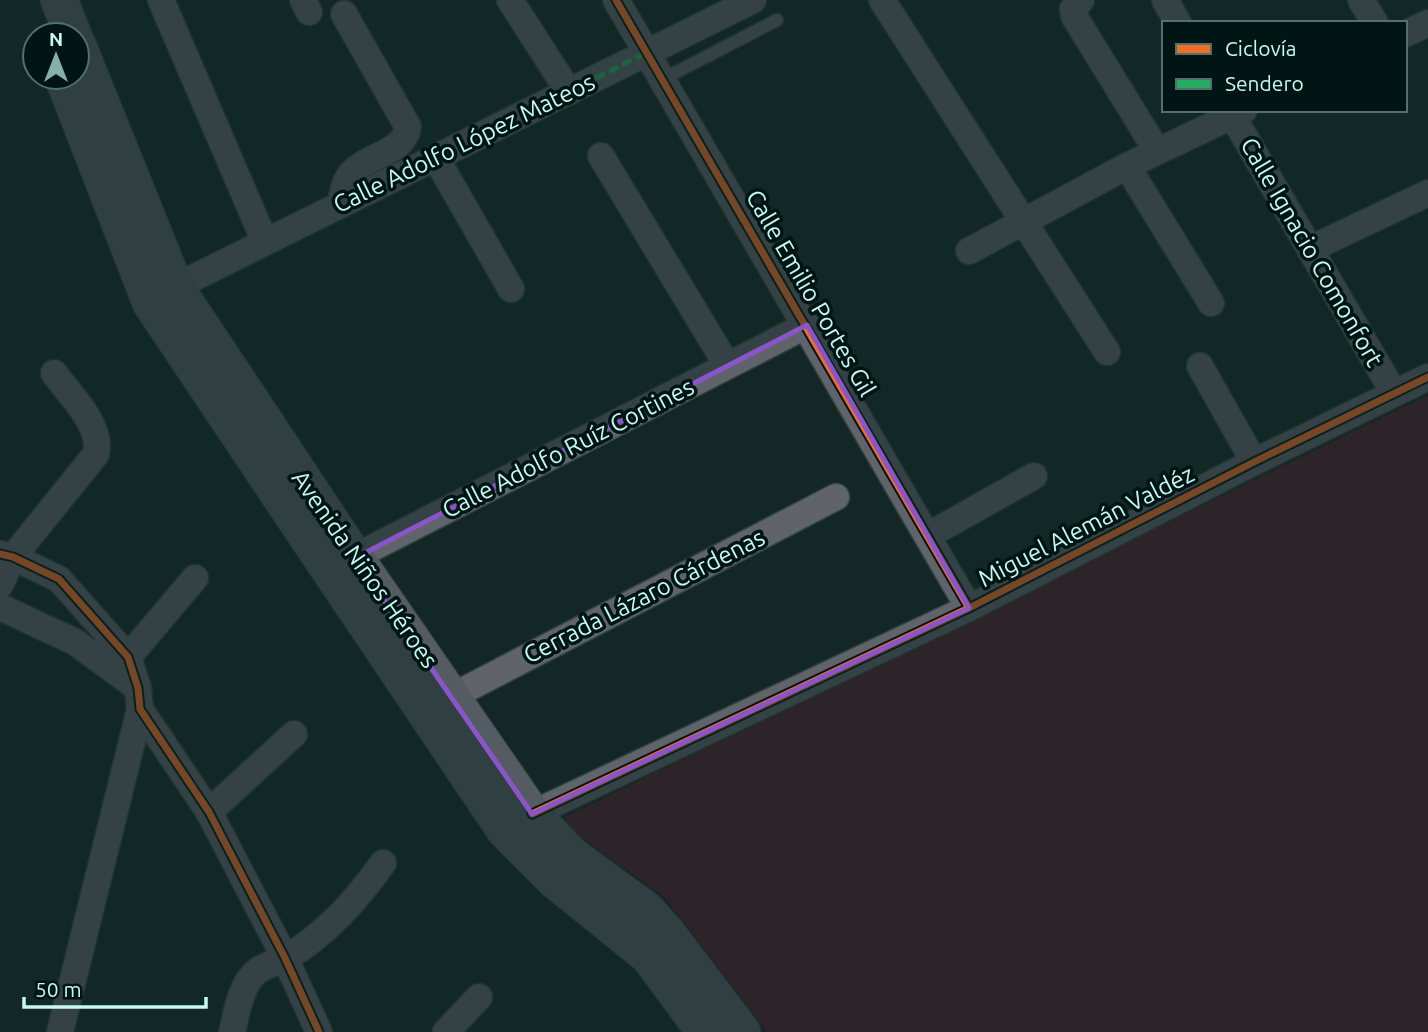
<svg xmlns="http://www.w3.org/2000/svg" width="1428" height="1032" viewBox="0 0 1428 1032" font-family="Ubuntu,sans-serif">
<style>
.green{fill:#4c202d}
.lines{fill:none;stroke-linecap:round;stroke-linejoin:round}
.lane-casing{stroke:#2e4441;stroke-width:15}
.street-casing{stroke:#2e4441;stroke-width:29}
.secondary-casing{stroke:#2e4441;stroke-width:39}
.lane{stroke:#60636a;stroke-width:12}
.street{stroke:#60636a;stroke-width:26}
.secondary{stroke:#545b62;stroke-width:37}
.quiet{stroke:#26ab63;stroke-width:5;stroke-dasharray:10 5;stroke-linecap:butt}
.cycleway-casing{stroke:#011614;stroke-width:11}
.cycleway{stroke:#ee6e29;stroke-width:7}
.marked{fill:none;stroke:#8a55c9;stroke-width:5;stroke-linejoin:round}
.labels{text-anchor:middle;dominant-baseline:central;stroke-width:7;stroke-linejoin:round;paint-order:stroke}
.street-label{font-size:24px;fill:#c7f9f2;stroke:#011614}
</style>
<rect width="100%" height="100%" fill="#132826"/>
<polygon class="green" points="1428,395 1428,1032 767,1032 665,898 567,827 565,817"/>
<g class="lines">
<g class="lane-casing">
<polyline id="lane" points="663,79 777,20"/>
</g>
<g class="street-casing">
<g id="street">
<polyline points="161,0 265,242"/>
<polyline points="303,0 309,12"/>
<polyline points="510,0 569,92"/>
<polyline points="616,0 969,608"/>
<polyline points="882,0 1107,352"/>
<polyline points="1081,0 1073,9 1074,16 1157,151"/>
<polyline points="1165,0 1178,23"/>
<polyline points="1361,0 1375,23"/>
<polyline points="1405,34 1428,23"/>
<polyline points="1229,110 1394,393"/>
<polyline points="601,156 727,365"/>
<polyline points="436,158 511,289"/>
<polyline points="1127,166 1211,303"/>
<path d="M342,204C341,149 402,164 408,127L344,14"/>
<polyline points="1310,249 1428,193"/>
<polyline points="969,251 1127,166 1244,110"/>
<polyline points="175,287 753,0"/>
<polyline points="1200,366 1254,462"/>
<polyline points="929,535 1034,476"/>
<polyline points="0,554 13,557 59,579 128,657 138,688 140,709 209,812 285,958 319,1032"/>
<polyline points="341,564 807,325"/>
<path d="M0,585L13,557L96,454C103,426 70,395 54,373"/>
<polyline points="0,607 75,642 138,688"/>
<polyline points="118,669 195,578"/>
<polyline points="453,696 836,497"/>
<polyline points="209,812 294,734"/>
<polyline points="532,814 969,608 1254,462 1428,377"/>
<polyline points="60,1032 140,709"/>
<path d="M232,1032C237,1013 240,986 256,972C264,965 277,963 286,958C327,933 355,902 383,863"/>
<polyline points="446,1032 479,997"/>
</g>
</g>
<g class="secondary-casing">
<g id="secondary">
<polyline points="59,0 73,35"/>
<polyline points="77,44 175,287 355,558 532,814 571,855 646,910 666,932 742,1032"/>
<polyline points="63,77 151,303 329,569 505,830 555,880 649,956 705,1032"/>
</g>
</g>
<use href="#lane" class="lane"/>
<use href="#street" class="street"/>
<use href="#secondary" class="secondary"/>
<polyline class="quiet" points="569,92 647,52"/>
<g class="cycleway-casing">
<g id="cycleway">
<polyline points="616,0 969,608"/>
<polyline points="0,554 13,557 59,579 128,657 138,688 140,709 209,812 285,958 319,1032"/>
<polyline points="532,814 969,608 1254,462 1428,377"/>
</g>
</g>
<use href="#cycleway" class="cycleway"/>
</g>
<path d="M0 0H1428V1032H0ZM807,325L969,608L532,814L355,558Z" fill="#132826" fill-opacity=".55" fill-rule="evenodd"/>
<path class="marked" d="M807,325L969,608L532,814L355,558Z"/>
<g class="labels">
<g class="street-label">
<text transform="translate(464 143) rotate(-26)">Calle Adolfo López Mateos</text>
<text transform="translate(1312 252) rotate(60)">Calle Ignacio Comonfort</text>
<text transform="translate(811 293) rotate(60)">Calle Emilio Portes Gil</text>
<text transform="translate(568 448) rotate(-27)">Calle Adolfo Ruíz Cortines</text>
<text transform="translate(1086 526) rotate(-27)">Miguel Alemán Valdéz</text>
<text transform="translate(365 569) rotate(55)">Avenida Niños Héroes</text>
<text transform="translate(644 596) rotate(-27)">Cerrada Lázaro Cárdenas</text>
</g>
</g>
<rect x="1162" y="21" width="245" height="91" fill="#011614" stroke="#50716d" stroke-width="2"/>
<rect x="1176" y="44" width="35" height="10" fill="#ee6e29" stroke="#50716d" stroke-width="2"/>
<text x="1225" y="56" font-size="21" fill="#c7f9f2">Ciclovía</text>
<rect x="1176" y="79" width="35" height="10" fill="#26ab63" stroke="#50716d" stroke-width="2"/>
<text x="1225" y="91" font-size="21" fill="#c7f9f2">Sendero</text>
<g transform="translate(56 56)"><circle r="33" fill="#011614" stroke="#50716d" stroke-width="2"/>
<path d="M0-5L12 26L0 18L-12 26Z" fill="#88b0ab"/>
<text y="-10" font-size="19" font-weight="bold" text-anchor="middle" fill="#c7f9f2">N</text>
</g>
<path d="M24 997v10h182v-10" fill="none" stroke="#c7f9f2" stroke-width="3.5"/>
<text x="35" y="997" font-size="21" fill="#c7f9f2" stroke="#011614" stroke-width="5" paint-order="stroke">50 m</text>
</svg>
